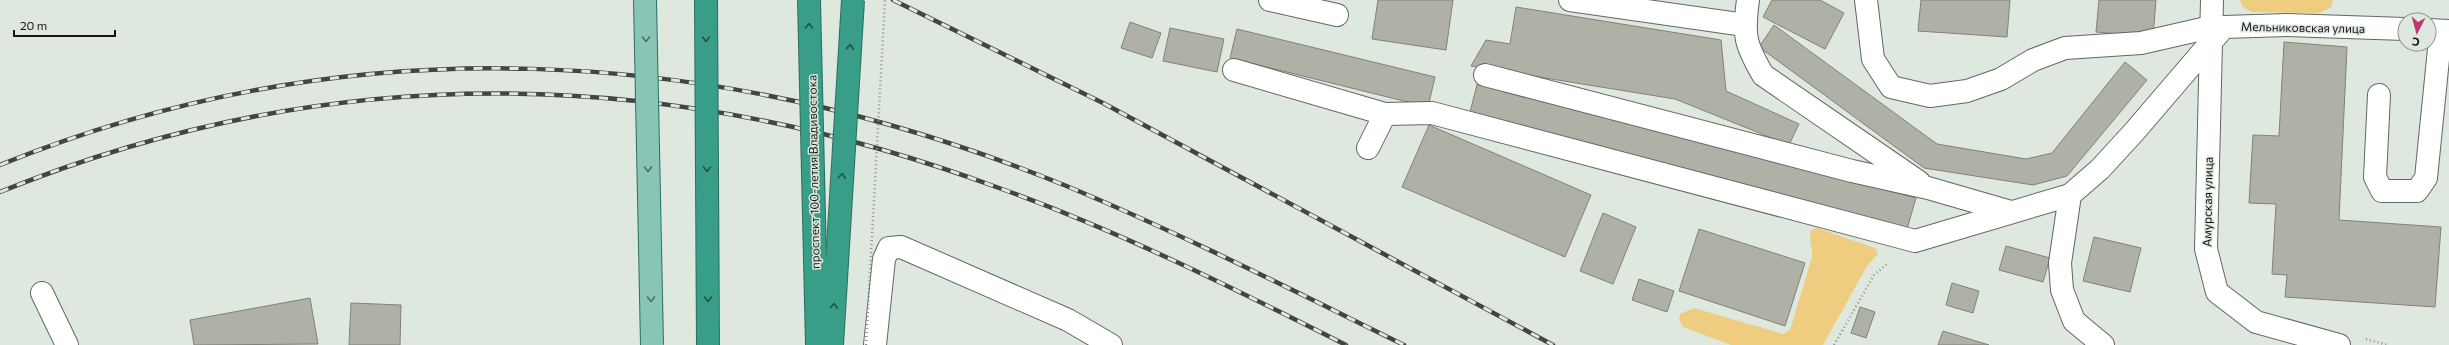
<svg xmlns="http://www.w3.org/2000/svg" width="2449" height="345" viewBox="0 0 2449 345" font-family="Commissioner,sans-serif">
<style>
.green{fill:#eecc80}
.building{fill:#afb1a7;stroke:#808278}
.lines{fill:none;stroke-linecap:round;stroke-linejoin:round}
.minor-casing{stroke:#606860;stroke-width:24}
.path{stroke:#8c938c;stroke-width:2.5;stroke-dasharray:1 3;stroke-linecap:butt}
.minor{stroke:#fff;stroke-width:22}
.rail-casing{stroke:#424642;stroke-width:4.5}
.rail{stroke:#dfe8df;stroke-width:3;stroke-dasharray:9;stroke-linecap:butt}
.major-bridge-casing{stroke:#2c6e5e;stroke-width:24;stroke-linecap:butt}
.highway-bridge-casing{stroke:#2c6e5e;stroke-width:24;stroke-linecap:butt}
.path-bridge{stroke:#8c938c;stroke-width:2.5;stroke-dasharray:1 3;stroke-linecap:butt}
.major-bridge{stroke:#88c5b7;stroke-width:22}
.highway-bridge{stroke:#399e87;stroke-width:22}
.oneway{stroke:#245347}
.oneway2{stroke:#4e6e65}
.labels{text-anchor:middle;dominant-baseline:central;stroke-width:3;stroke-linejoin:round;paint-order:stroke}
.street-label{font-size:12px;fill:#131613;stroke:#dfe8df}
</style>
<rect width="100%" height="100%" fill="#dfe8df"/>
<g class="green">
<polygon points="2240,0 2333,0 2331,7 2320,13 2251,12 2242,6"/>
<path d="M1817,228L1875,248L1878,254L1867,266L1823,345H1731L1683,327L1679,320L1680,314L1694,308L1783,334L1790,330L1812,257C1813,247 1808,239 1811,230Z"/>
</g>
<g class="building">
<polygon points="1378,0 1453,0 1446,50 1372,39"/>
<polygon points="1772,0 1820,0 1844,13 1825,49 1763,17"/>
<polygon points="1921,0 2010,0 2007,37 1918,31"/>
<polygon points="2099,0 2156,0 2153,37 2096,32"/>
<polygon points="1516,7 1721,40 1726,91 1799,124 1789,145 1675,99 1471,66 1486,40 1510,44"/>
<polygon points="1130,22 1161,33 1152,58 1121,48"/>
<polygon points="1774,25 1937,144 2026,159 2052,153 2125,62 2147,80 2067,176 2033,185 1924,168 1759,47"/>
<polygon points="1170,28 1224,39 1217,72 1163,61"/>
<polygon points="1237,29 1435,77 1428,107 1230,58"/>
<polygon points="2284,42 2347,47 2339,220 2441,227 2435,307 2285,297 2287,275 2272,274 2276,204 2249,203 2253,135 2279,136"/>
<polygon points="1478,81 1916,198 1907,229 1470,112"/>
<polygon points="1429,125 1591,195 1565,257 1402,187"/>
<polygon points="1603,213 1636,227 1613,284 1580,271"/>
<polygon points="1699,229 1805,263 1785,326 1679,291"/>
<polygon points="2094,237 2141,248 2130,292 2083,281"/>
<polygon points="2006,246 2050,258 2043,282 1999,270"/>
<polygon points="1639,279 1674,291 1667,312 1632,300"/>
<polygon points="1952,283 1979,291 1973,313 1946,305"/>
<polygon points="310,298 318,344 194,345 190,320"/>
<polygon points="351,303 401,305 400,345 349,345"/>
<polygon points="1860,307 1875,312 1866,338 1851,333"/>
<polygon points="1943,331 1989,345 1938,345"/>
</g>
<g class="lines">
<g class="minor-casing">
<g id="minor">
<polyline points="1270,0 1337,15"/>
<polyline points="1570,0 1745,25"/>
<path d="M1748,0C1743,36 1745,44 1763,75L1919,182"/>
<polyline points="1866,0 1873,59 1891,87 1930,96 1967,91 2001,79 2033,60 2065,48 2141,43 2211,27"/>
<polyline points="2212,0 2206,249 2217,292 2256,322 2339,345"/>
<polyline points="2429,30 2449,31"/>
<polyline points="1234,70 1385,114"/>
<polyline points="1485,75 1852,171 1928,188 2011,212"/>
<polyline points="2379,95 2375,177 2382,191 2417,191 2426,178 2439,49 2449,49"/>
<polyline points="1368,148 1385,114 1432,113 1915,241 2070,195 2100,169 2134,132 2224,27 2287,25 2405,29"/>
<polyline points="2070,195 2060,263 2062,290 2074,321 2103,345"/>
<polyline points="42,293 67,345"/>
<polyline points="875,345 884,259 889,248 901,247 1068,320 1111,345"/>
</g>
</g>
<g class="path">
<polyline points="2366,339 2388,345"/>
<polyline points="1834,345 1874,275 1887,264"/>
</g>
<use href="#minor" class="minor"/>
<g class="rail-casing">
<g id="rail">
<polyline points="893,0 1103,103 1553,345"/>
<path d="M0,165C351,23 716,44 1064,185C1180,233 1292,290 1404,345"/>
<path d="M0,192C331,58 666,65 999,188C1119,231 1233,288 1346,345"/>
</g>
</g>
<use href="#rail" class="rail"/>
<g class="major-bridge-casing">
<polyline id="major-bridge" points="645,0 652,345"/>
</g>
<g class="highway-bridge-casing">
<g id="highway-bridge">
<polyline points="706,0 708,345"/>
<polyline points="809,0 817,345"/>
<polyline points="832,345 853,0"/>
</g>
</g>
<polyline class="path-bridge" points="866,345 885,0"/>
<use href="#major-bridge" class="major-bridge"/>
<use href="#highway-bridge" class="highway-bridge"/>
</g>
<defs><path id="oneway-chevron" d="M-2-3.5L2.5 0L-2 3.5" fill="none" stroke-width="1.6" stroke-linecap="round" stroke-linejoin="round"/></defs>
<g class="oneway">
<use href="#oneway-chevron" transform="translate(809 26) rotate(-91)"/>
<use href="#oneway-chevron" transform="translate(706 39) rotate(90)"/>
<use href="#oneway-chevron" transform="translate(850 47) rotate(-86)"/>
<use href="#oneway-chevron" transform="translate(707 169) rotate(90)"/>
<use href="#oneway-chevron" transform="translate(842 176) rotate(-86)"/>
<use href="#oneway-chevron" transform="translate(708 299) rotate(90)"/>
<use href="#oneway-chevron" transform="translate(834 306) rotate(-86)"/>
</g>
<g class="oneway2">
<use href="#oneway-chevron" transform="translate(646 39) rotate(89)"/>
<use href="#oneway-chevron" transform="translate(648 169) rotate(89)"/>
<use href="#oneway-chevron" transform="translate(651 299) rotate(89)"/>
</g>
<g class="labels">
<g class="street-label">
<text transform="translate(2303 27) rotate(1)">Мельниковская улица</text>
<text transform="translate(813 172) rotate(-91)">проспект 100-летия Владивостока</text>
<text transform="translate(2207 202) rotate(-89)">Амурская улица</text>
</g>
</g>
<g transform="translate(2417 32) rotate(186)"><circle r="19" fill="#dfe8df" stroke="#8d948d"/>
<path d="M0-3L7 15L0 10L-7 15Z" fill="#bf3775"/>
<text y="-6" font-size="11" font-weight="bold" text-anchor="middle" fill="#131613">С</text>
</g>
<path d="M14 30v6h101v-6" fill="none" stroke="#131613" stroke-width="2"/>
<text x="20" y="30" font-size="12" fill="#131613" stroke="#dfe8df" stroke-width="3" paint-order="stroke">20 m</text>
</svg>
